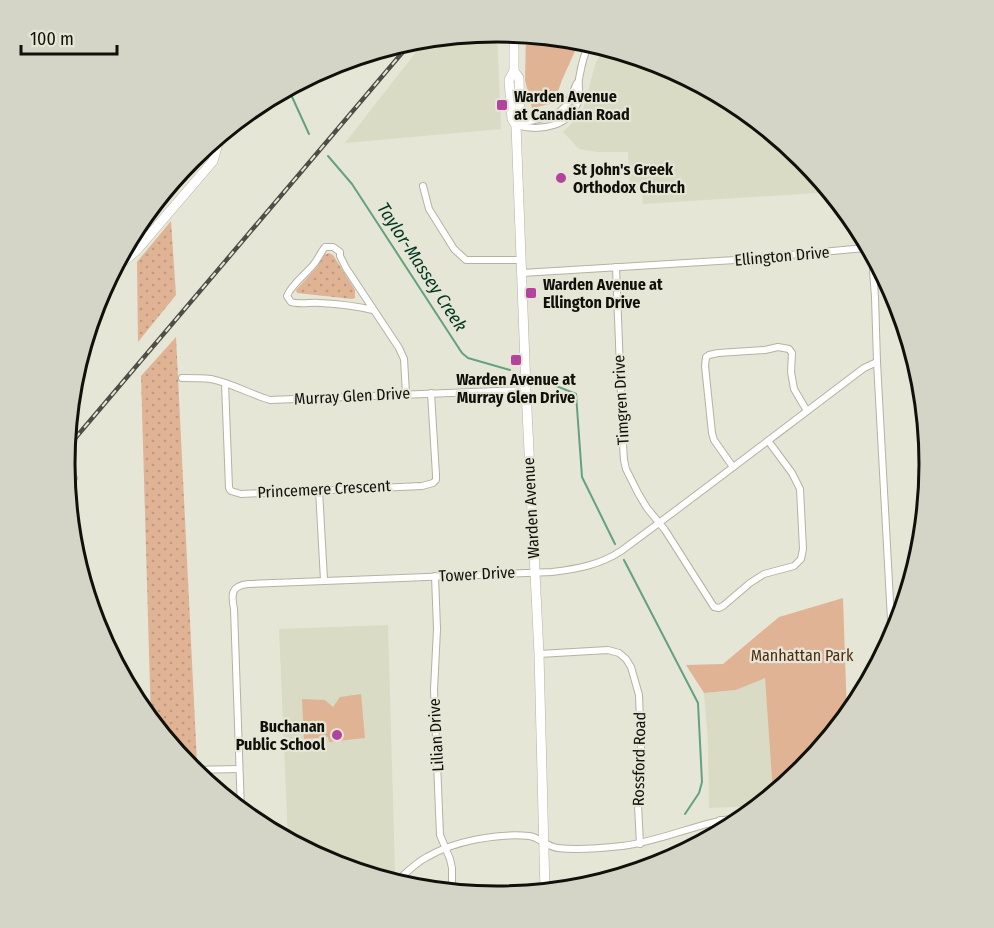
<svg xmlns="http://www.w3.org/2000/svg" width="994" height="928" viewBox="0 0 994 928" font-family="'Fira Sans Condensed',sans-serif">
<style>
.built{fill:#dadbc4}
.grass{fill:url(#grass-dots)}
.green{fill:#e0b395}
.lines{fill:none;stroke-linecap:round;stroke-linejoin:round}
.stream{stroke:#64a180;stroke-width:2}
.street-casing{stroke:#b3b3a4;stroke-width:8}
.secondary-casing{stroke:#b3b3a4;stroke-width:10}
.street{stroke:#fff;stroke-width:6}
.secondary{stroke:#fff;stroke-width:9}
.rail-casing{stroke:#4e4e46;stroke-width:4.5}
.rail{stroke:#e6e6d7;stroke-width:2;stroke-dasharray:7;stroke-linecap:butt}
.poi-dot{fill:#b4439e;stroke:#e6e6d7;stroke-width:2}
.labels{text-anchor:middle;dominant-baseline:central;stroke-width:4.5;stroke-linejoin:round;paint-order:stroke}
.poi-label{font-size:16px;font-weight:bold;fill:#11110c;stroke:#e6e6d7;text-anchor:start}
.street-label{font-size:16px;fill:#11110c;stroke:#e6e6d7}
.park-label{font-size:16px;fill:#4f2b10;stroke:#e6e6d7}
.water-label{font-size:18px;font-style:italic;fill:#013721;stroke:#e6e6d7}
.rim{fill:none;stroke:#11110c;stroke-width:3}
</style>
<defs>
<pattern id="grass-dots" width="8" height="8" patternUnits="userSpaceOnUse" patternTransform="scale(1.5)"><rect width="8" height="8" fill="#e0b395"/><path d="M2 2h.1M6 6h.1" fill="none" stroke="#bf997f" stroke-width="1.8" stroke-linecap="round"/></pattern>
</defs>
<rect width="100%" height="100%" fill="#e6e6d7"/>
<g class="built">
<polygon points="497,32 501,129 345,143 427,38"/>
<polygon points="604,47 663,65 738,105 803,158 831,192 643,204 642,193 630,188 628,152 597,152 579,149 563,132 582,113 596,62"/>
<polygon points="388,625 395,871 389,881 331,863 288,840 279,629"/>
<polygon points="765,677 773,795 758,806 709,808 708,742 704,693 736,690"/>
</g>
<g class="grass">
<polygon points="177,175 178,188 138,235 138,223"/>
<polygon points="171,221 176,295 138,342 137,262"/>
<polygon points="329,253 333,255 355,290 355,298 352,299 297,293 296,290 317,267 324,255"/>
<polygon points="176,337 197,763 186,764 151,721 141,376"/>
</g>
<g class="green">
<polygon points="526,34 580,40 562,80 554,103 532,108 525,80"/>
<polygon points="843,598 847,716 803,770 773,795 765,678 736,690 704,693 686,665 723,664 779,617"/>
<polygon points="361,694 365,738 329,742 328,737 304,739 302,699 325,700 333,707 340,697"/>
</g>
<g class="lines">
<g class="stream">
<polyline points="288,88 309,134"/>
<polyline points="328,156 352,184 462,353 468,358 510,370"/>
<polyline points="539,379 576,394 582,477 615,544"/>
<polyline points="624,560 698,703 702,782 699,793 685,814"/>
</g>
<g class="street-casing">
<g id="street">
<polyline points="517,124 556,115 567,105 577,83"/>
<path d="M516,125C540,132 572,127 579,98C580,92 578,85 579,79C581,67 584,53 590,42"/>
<polyline points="423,186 429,209 454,249 466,260 520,260"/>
<polyline points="616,267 623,445 624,460 626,469 638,493 647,508 665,530 714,607 719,608 723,606 750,583 764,574 794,566 801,559 803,549 800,489 792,473 769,442"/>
<polyline points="522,273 735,260 865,248 870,251 874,261 873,271 875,297 877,362 892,638"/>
<path d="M373,310C356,306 338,304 320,303C311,302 300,305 291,302L287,296C291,285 306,274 314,264C318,259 321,252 325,247H333L340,252V256L346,268L399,348L404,359L406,394"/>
<path d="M182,378C191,378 201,378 211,379C231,383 250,394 270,400L526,390"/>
<polyline points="225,383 229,488 231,491 241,494 422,486 433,483 436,480 436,475 431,393"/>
<polyline points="733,467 714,440 712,433 705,366 706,357 709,355 718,353 765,350 778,347 789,349 792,353 791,372 794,389 807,411"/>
<polyline points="67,489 74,478"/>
<polyline points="319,490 324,580"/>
<polyline points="435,576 437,629 434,690 440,835 450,859 452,868 452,892"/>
<polyline points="539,654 608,650 619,653 626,659 631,667 639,695 642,772 638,805 640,844"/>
<polyline points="191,770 239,769"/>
<path d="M241,811L234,609C231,594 231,586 248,584L552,572C577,569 600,565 621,551C703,491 783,429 864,368L877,362"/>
<polyline points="720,820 721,832"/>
<path d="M395,883C405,874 415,863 427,857C454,841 498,833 529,836C539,837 547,847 558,848C574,850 604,848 622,846C664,841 703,820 746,817"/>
</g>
</g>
<g class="secondary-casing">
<g id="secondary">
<polyline points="514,33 514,71 509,80 512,119 516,125"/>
<polyline points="514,71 519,78 520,117 516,125 526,390 539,654 545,892"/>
<polyline points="112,271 136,251 213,161 221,133"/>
</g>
</g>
<use href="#street" class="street"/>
<use href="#secondary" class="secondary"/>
<g class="rail-casing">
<polyline id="rail" points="66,449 413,40"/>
</g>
<use href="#rail" class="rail"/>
</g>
<g class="poi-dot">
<rect x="496" y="99" width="12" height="12" rx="3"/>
<circle cx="561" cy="178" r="6"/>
<rect x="525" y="287" width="12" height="12" rx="3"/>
<rect x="510" y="354" width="12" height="12" rx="3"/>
<circle cx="337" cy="735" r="6"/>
</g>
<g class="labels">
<g class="poi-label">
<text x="514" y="96">Warden Avenue<tspan x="514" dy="18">at Canadian Road</tspan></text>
<text x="573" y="169">St John's Greek<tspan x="573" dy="18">Orthodox Church</tspan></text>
<text x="543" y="284">Warden Avenue at<tspan x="543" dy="18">Ellington Drive</tspan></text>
<text x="516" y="379" text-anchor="middle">Warden Avenue at<tspan x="516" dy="18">Murray Glen Drive</tspan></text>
<text x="325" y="726" text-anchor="end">Buchanan<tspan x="325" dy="18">Public School</tspan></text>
</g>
<g class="street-label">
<text transform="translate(782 256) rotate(-5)">Ellington Drive</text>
<text transform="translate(352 396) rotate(-3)">Murray Glen Drive</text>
<text transform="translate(621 400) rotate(-93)">Timgren Drive</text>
<text transform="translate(324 489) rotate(-3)">Princemere Crescent</text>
<text transform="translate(531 508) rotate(-93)">Warden Avenue</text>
<text transform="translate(477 574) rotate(-3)">Tower Drive</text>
<text transform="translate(436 735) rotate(-93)">Lilian Drive</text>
<text transform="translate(639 759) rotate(-89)">Rossford Road</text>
</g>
<g class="park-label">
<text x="802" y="655">Manhattan Park</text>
</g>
<g class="water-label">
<text transform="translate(422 267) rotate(57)">Taylor-Massey Creek</text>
</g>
</g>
<path d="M0 0H994V928H0ZM75 464a422 422 0 1 1 844 0a422 422 0 1 1-844 0Z" fill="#d5d5c7" fill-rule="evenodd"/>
<path class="rim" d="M75 464a422 422 0 1 1 844 0a422 422 0 1 1-844 0Z"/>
<path d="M21 45v9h96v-9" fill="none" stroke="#11110c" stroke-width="3"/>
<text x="30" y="45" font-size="18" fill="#11110c" stroke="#e6e6d7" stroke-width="4.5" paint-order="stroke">100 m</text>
</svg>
